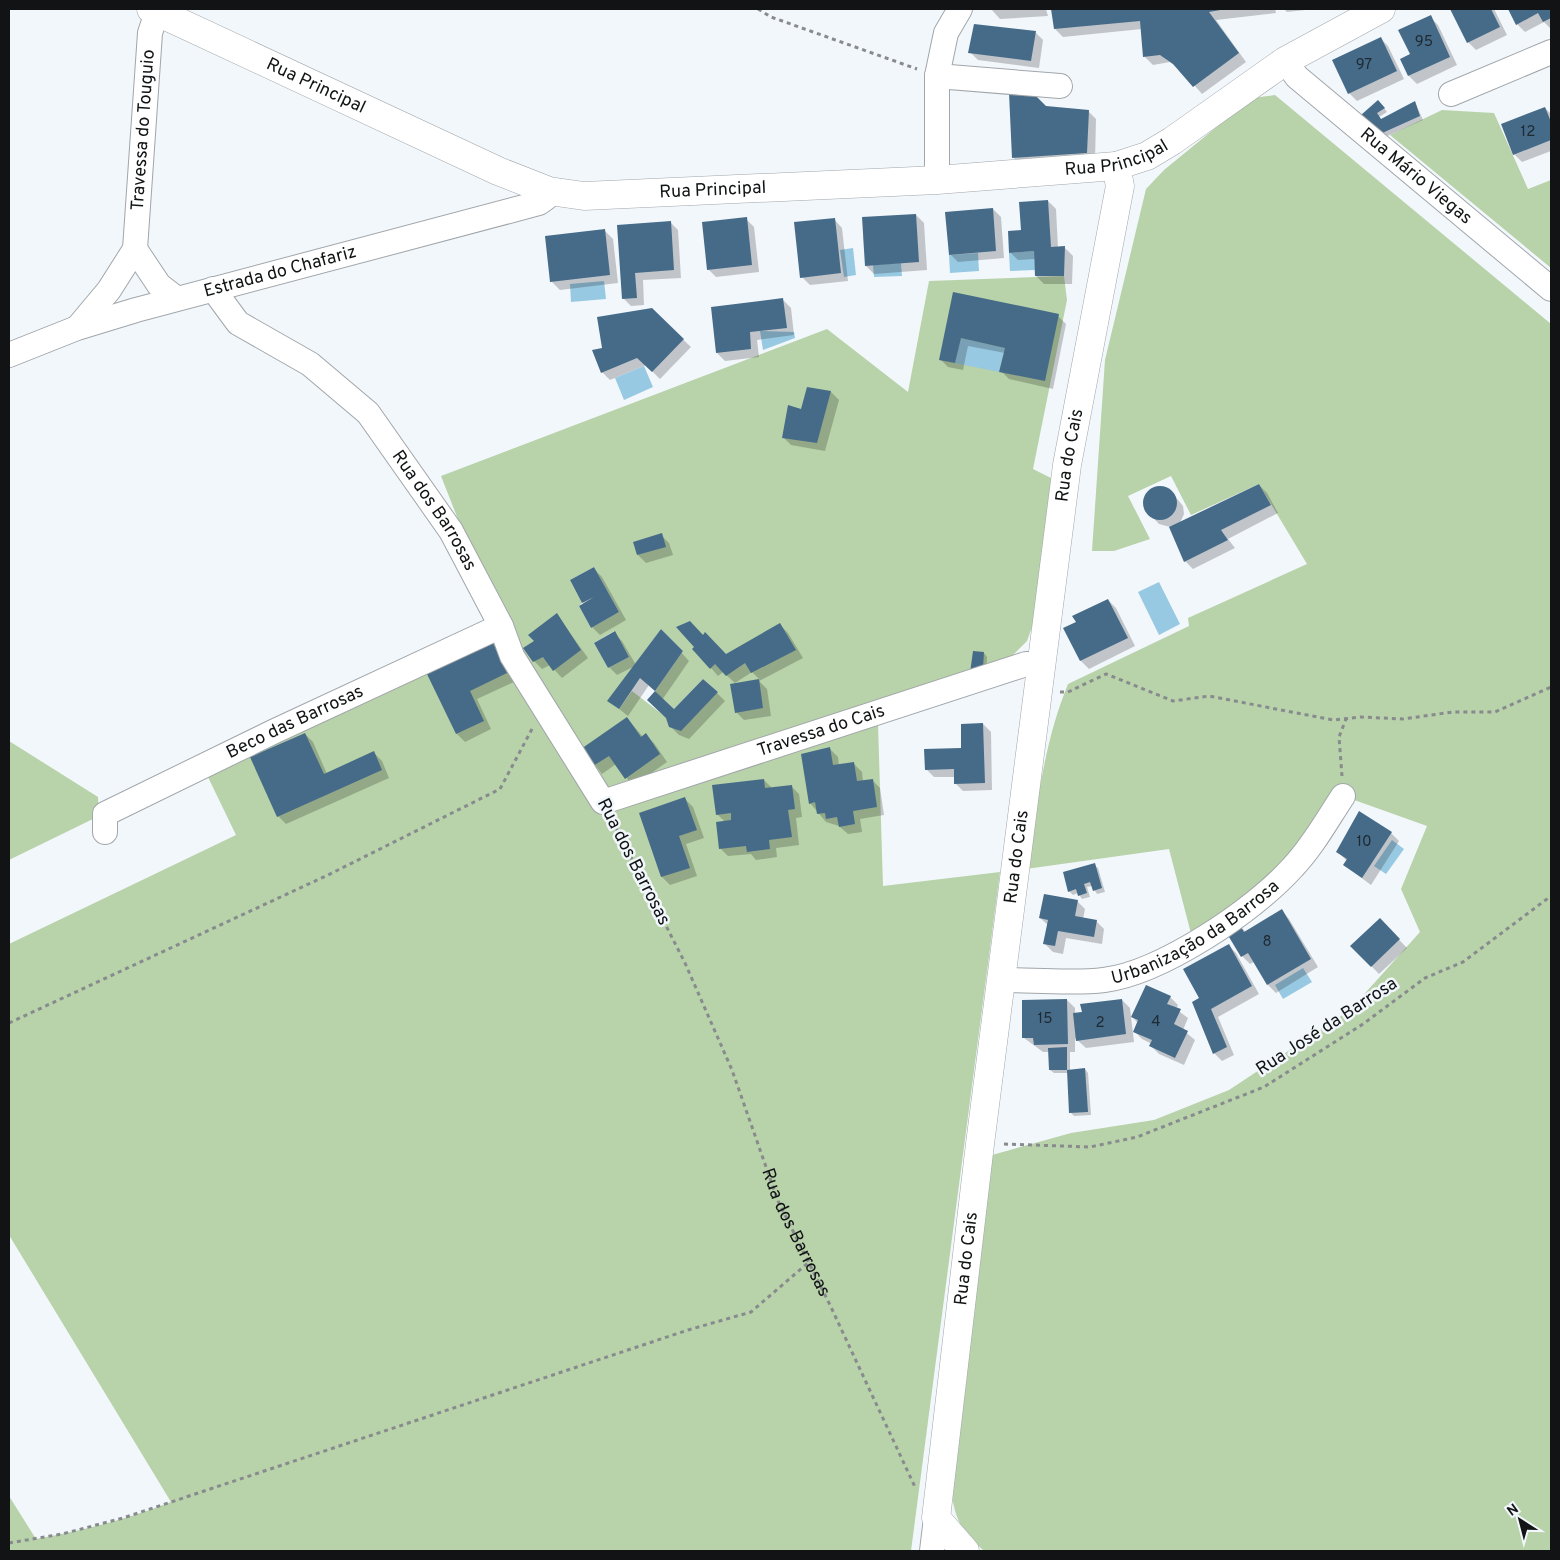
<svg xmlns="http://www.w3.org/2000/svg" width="1560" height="1560" viewBox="0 0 1560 1560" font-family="Overpass,sans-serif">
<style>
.green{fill:#b8d2a9;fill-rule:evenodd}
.water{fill:#98c9e2}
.shadow{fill:#0003}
.building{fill:#466b88}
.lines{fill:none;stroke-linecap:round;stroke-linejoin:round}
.minor-casing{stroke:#a1a6aa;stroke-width:26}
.tertiary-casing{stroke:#a1a6aa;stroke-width:29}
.path{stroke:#888b8e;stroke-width:3;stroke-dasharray:4 4;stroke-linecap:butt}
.minor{stroke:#fff;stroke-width:24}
.tertiary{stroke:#fff;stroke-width:28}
.labels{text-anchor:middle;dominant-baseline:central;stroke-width:5;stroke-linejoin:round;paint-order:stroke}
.number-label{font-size:15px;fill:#1e2931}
.street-label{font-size:18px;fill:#111314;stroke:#f2f7fc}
</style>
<rect width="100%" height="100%" fill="#f2f7fc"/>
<g class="green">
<path d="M1275,95L1551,324V1551H984C964,1533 956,1523 952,1496L992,1155L1071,1133L1154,1120L1229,1090L1350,1010L1420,932L1401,889L1427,826L1343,796L1315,841L1194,945L1169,849L1026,869C1037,807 1044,742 1068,684L1189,626L1188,618L1307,564L1259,484L1191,515L1171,476L1128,496L1150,539L1114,551H1092L1105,360L1146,189L1164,170L1252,98Z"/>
<polygon points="1442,110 1494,113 1528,189 1551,180 1551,268 1390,135"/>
<path d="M1064,276L1067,300L1033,469L1053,479L1037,613L1027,641L1009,659L878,724L883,886L1000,872L911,1551H9V1496L36,1539C81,1531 129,1519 171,1502L9,1235V944L236,835L207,775L500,626L441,476L827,329L908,392L929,281ZM594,567L619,612L591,628L579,606L582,603L570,580ZM661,629L683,651L655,691L674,709L703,679L718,692L667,718L632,691L619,709L608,701ZM614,631L629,657L608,668L594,643Z"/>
<polygon points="9,741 98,797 99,816 9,860"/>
</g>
<g class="water">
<polygon points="853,248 856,275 844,277 840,250"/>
<polygon points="1034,251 1035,270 1010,271 1009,253"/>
<polygon points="978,253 979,271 950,273 949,255"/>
<polygon points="901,263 902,276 874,277 873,265"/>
<polygon points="604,281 606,299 571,302 570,284"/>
<polygon points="760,331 794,332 795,338 763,350"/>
<polygon points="961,338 1005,348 999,372 955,363"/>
<polygon points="644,366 653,387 624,400 615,378"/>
<polygon points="1159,582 1180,624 1159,635 1138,592"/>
<polygon points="1392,840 1404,849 1386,874 1374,866"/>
<polygon points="1303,968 1312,982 1283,999 1275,985"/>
</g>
<g class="shadow">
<polygon points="991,9 1046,9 1048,16 1000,19"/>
<polygon points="1052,9 1275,9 1276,13 1216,20 1246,62 1202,94 1180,69 1170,62 1153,65 1145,57 1142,29 1063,37 1055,29"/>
<polygon points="1284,9 1315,9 1287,12"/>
<polygon points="1494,9 1507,35 1476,50 1468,42 1452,10"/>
<polygon points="1509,9 1551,9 1551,29 1544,22 1525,32 1517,24"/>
<polygon points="1430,17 1438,25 1457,65 1417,84 1409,76 1411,55"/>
<polygon points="1035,32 1043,40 1039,68 978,60 970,52"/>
<polygon points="1380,38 1388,46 1404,79 1357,101 1349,93"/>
<polygon points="1415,102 1423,120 1385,137 1363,115 1382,105 1387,112 1379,117 1381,120"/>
<polygon points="1046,108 1088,111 1096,119 1095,161 1021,166 1013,157"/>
<polygon points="1545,108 1551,114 1551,151 1522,162 1514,154"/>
<polygon points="1048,201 1056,209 1058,248 1065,248 1073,256 1072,284 1044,284 1036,276 1035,259 1018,260 1010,252"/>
<polygon points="993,209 1001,217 1004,258 958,262 950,254"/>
<polygon points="916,215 924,223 927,270 874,274 866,266"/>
<polygon points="746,219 754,227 759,272 716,277 708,269"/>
<polygon points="834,219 842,228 848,281 810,285 802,277"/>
<polygon points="670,222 678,230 681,278 643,280 644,305 631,306 623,298 619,226"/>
<polygon points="605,231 613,239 618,283 560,290 552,282"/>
<polygon points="954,294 1058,316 1066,324 1053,389 1009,379 1001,371 1005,353 968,346 963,370 948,367 940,359"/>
<polygon points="783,300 791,308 794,335 757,340 759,357 725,361 717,353 712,308"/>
<polygon points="652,310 691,347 660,379 646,365 610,380 602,372 603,349"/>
<polygon points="831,392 839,400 825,451 791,445 783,437 802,411"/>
<polygon points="1259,485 1267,493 1278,513 1228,539 1235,548 1193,569 1185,561 1170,527 1159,524 1145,509 1144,501 1147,493 1154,488 1162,487 1170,490 1183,506 1184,514 1180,523"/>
<polygon points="661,535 669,543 673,555 646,563 638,555 635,543"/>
<polygon points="594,569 602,577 626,620 600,635 592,627 583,602"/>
<polygon points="1108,600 1116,608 1135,646 1089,669 1081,661 1078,623"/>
<polygon points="557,615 588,658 562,678 550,665 542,669 534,661 536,642"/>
<polygon points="780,625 788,633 803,658 759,681 767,689 771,716 744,720 736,712 732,685 760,680 752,672 735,683 723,672 718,676 711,668 703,636 726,656"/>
<polygon points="614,633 622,641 636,665 669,639 689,661 662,700 674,711 717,693 725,701 689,739 679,735 670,726 668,719 648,700 656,692 649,685 628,716 609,701 635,666 617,675 609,667 596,643"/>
<polygon points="492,643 500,651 514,682 477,699 491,729 465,742 457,734 428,673"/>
<polygon points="984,653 987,657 986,672 975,677"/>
<polygon points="627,718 643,737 646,735 654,743 667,762 633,786 616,764 602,774 583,749"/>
<polygon points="983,724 991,732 992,790 963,791 955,783 955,777 934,777 926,769 962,749"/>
<polygon points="305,734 313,742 327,774 374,753 382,761 389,778 286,824 278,816"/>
<polygon points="830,749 838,757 839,766 854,764 862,772 863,782 872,780 880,788 884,815 860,819 862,832 848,834 839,826 826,822 810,803"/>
<polygon points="764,780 772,788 791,786 799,794 802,817 796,818 799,845 776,848 777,857 756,860 751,854 728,856 720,848 725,822 717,814"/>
<polygon points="685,799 693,807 704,838 686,844 697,876 670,885 662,877 641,814"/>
<polygon points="1359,812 1391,833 1399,841 1371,885 1344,865 1347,861 1338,852"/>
<polygon points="1094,865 1098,868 1105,892 1097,894 1092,886 1087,887 1090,897 1082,899 1078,893 1073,895 1069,891"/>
<polygon points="1077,901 1085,909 1083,919 1096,921 1104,929 1102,944 1066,938 1063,954 1053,952 1045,944 1048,925 1040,918"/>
<polygon points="1282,911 1289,919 1318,967 1276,993 1268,985 1254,962 1250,964 1242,956 1239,925 1246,932"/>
<polygon points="1380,920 1407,948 1379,974 1352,946"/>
<polygon points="1228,945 1236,953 1259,994 1218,1017 1234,1055 1222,1061 1214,1053 1201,999"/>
<polygon points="1170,997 1178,1005 1176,1009 1188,1018 1183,1030 1195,1040 1184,1065 1159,1054 1151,1046 1152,1044 1142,1039 1134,1031 1138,1023 1132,1017"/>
<polygon points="1067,1000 1075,1008 1075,1014 1122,1000 1130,1008 1134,1042 1086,1048 1075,1038 1075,1052 1070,1052 1070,1071 1085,1069 1088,1073 1091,1115 1074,1116 1070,1112 1069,1073 1054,1073 1050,1070 1050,1052 1043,1052 1024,1038"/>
</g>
<g class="building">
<polygon points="1051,9 1226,9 1209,12 1239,53 1193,87 1173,64 1160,55 1143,57 1140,21 1054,29"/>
<polygon points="1450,9 1491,9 1500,27 1467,43"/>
<polygon points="1508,9 1551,9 1551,18 1543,22 1538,13 1516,25"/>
<polygon points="1431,15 1450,57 1408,76 1400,59 1410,54 1398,30"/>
<polygon points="974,24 1036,31 1031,61 968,53"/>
<polygon points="1381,37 1397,71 1348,94 1332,60"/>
<polygon points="1009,93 1033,93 1046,106 1089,110 1087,153 1012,158"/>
<polygon points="1378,100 1385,108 1377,113 1381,119 1415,101 1420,116 1380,134 1361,115"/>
<polygon points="1545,107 1551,122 1551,140 1513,155 1501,124"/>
<polygon points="1048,200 1051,247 1065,246 1064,276 1035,276 1034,251 1009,253 1008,231 1021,230 1019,202"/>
<polygon points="993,208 996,251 949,255 945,212"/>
<polygon points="916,214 919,262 865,266 862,217"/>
<polygon points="747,217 752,265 707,270 702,222"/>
<polygon points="835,218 841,273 800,278 794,222"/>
<polygon points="671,221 674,270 635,273 637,298 622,299 617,225"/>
<polygon points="605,229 610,275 550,282 545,236"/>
<polygon points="953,292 1059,314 1045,381 999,372 1005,348 961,338 955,363 939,360"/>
<polygon points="783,298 787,328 750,332 751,349 716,353 711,307"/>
<polygon points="652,308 684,339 652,372 637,358 601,373 592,350 602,348 597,317"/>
<polygon points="807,387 831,391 817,443 782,438 788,405 801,409"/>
<polygon points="1259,484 1271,505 1221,530 1228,540 1184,562 1169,527"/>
<circle cx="1160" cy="503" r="17"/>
<polygon points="662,533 666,547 637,555 633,542"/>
<polygon points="594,567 619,612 591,628 579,606 594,597 582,603 570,580"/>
<polygon points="1108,599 1128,638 1080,661 1063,628 1076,622 1072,616"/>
<polygon points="557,613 581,650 553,671 543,657 533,662 523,648 534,641 528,635"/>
<polygon points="690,621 703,635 705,632 726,654 780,623 796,650 751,673 745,663 726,676 715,664 710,669 692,649 694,647 676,627"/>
<polygon points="661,629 683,651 655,691 640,678 619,709 607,701"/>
<polygon points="615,631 629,657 608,668 594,643"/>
<polygon points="492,641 507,673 470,691 484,721 456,734 426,672"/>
<polygon points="973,651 984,652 983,668 970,673"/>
<polygon points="703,679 718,692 681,731 669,727 666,718 647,700 655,691 674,709"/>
<polygon points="759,679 763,708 735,713 730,684"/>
<polygon points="627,717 641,737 646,733 660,754 625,779 609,756 593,766 581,749"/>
<polygon points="983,723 985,783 954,784 954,769 925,770 924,749 961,748 961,724"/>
<polygon points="305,733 324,774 374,751 382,770 277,817 250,757"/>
<polygon points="830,747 833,765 854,762 857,781 873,779 877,807 853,811 855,824 839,827 837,817 826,819 825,813 817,814 815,802 809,804 801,754"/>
<polygon points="764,779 765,788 792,785 795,809 788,810 792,837 769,840 770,849 747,852 746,846 719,849 716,822 731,820 731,813 716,815 712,785"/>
<polygon points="685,797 697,830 679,836 690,868 661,877 639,813"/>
<polygon points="1359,811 1392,832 1362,878 1343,865 1347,859 1336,852"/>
<polygon points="1095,863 1102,888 1093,891 1090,882 1084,884 1087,893 1078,896 1076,889 1068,892 1063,872"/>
<polygon points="1044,894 1078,900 1075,916 1097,920 1094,937 1058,931 1055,946 1043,944 1048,920 1039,918"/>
<polygon points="1282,909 1311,959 1267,985 1248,953 1241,957 1226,932 1239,924 1244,932"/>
<polygon points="1380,918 1400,939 1371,967 1350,946"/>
<polygon points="1229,944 1252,986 1211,1009 1227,1047 1213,1054 1192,1002 1199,998 1183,969"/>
<polygon points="1146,985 1171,996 1167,1004 1181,1009 1174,1024 1188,1031 1175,1058 1149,1046 1152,1040 1133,1032 1138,1020 1131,1017"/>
<polygon points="1067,999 1068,1044 1034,1045 1033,1038 1022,1038 1022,1000"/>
<polygon points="1122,999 1126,1034 1076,1041 1073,1013 1082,1012 1080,1004"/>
<polygon points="1067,1047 1067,1070 1049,1070 1048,1048"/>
<polygon points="1085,1068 1088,1112 1069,1113 1067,1070"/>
</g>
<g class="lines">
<g class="minor-casing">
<g id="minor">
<path id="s2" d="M1285,61L1297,77L1551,289"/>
<polyline points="937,76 1060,86"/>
<polyline points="1451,94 1551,52"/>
<polyline points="937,180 937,76 946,33 960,9"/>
<polyline points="135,249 159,285 176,298"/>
<path id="s3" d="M213,289L238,323L310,364L368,413L451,531L501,626L512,656L603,802L1026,664L1041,665"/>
<path id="s4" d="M78,327L109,290L135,249L150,33L157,12"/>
<path id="s5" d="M9,355L77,328L136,310L539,203L546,198L549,191"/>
<path id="s6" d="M105,832V814L275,731L501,626"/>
<path id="s7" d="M1002,980C1032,980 1074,984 1104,980C1161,973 1255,910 1293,867C1313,846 1327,820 1343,796"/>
<polyline points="932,1551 936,1518"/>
</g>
</g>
<g class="tertiary-casing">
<g id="tertiary">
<path id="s8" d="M151,9L498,171L549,191L584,196L937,180L1116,166L1147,156L1172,141L1285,61L1381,9"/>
<path id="s9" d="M965,1551L936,1518L980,1144L1067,465L1120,186L1116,166"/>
</g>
</g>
<g class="path">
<polyline points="758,9 771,17 917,69"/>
<polyline points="1060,692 1068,692 1106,674 1173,701 1209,696 1333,720 1361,717 1403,719 1453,712 1495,712 1551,687"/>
<polyline points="1342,776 1339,737 1346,719"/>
<path id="s1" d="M612,820L685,963L732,1070L778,1201L830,1305L915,1487"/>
<polyline points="9,1023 328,875 500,789 532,729"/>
<polyline points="1004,1144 1090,1147 1137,1137 1264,1087 1363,1024 1425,978 1463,962 1551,896"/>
<polyline points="9,1543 62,1534 123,1518 688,1330 751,1312 809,1262"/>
</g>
<use href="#minor" class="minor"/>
<use href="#tertiary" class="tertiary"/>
</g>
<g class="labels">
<g class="number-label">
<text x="1424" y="42">95</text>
<text x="1364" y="65">97</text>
<text x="1528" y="132">12</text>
<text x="1364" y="842">10</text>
<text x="1267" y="942">8</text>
<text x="1045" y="1019">15</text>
<text x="1156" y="1022">4</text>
<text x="1100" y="1023">2</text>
</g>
<g class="street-label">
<text stroke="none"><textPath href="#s8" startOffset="182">Rua Principal</textPath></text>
<text stroke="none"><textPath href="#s4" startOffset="216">Travessa do Touguio</textPath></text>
<text stroke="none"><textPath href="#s8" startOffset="1008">Rua Principal</textPath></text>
<text stroke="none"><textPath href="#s2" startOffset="175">Rua Mário Viegas</textPath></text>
<text stroke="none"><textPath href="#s8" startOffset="602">Rua Principal</textPath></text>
<text stroke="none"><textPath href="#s5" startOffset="284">Estrada do Chafariz</textPath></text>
<text stroke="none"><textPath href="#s9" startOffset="1115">Rua do Cais</textPath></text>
<text stroke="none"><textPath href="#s3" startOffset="319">Rua dos Barrosas</textPath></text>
<text stroke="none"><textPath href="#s6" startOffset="229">Beco das Barrosas</textPath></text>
<text stroke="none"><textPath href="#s3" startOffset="886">Travessa do Cais</textPath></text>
<text stroke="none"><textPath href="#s9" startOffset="710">Rua do Cais</textPath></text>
<text transform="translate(633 862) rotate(63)">Rua dos Barrosas</text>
<text stroke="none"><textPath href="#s7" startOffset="206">Urbanização da Barrosa</textPath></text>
<text transform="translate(1327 1027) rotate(-33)">Rua José da Barrosa</text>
<text stroke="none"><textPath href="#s1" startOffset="452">Rua dos Barrosas</textPath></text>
<text stroke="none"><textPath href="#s9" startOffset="305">Rua do Cais</textPath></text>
</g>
</g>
<rect width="1560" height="1560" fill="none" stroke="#111314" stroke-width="20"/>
<g transform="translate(1520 1520) rotate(324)" stroke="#f2f7fc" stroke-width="4" paint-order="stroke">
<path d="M0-4L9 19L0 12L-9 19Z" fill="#111314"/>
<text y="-8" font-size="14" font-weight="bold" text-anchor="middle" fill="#111314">N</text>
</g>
</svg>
